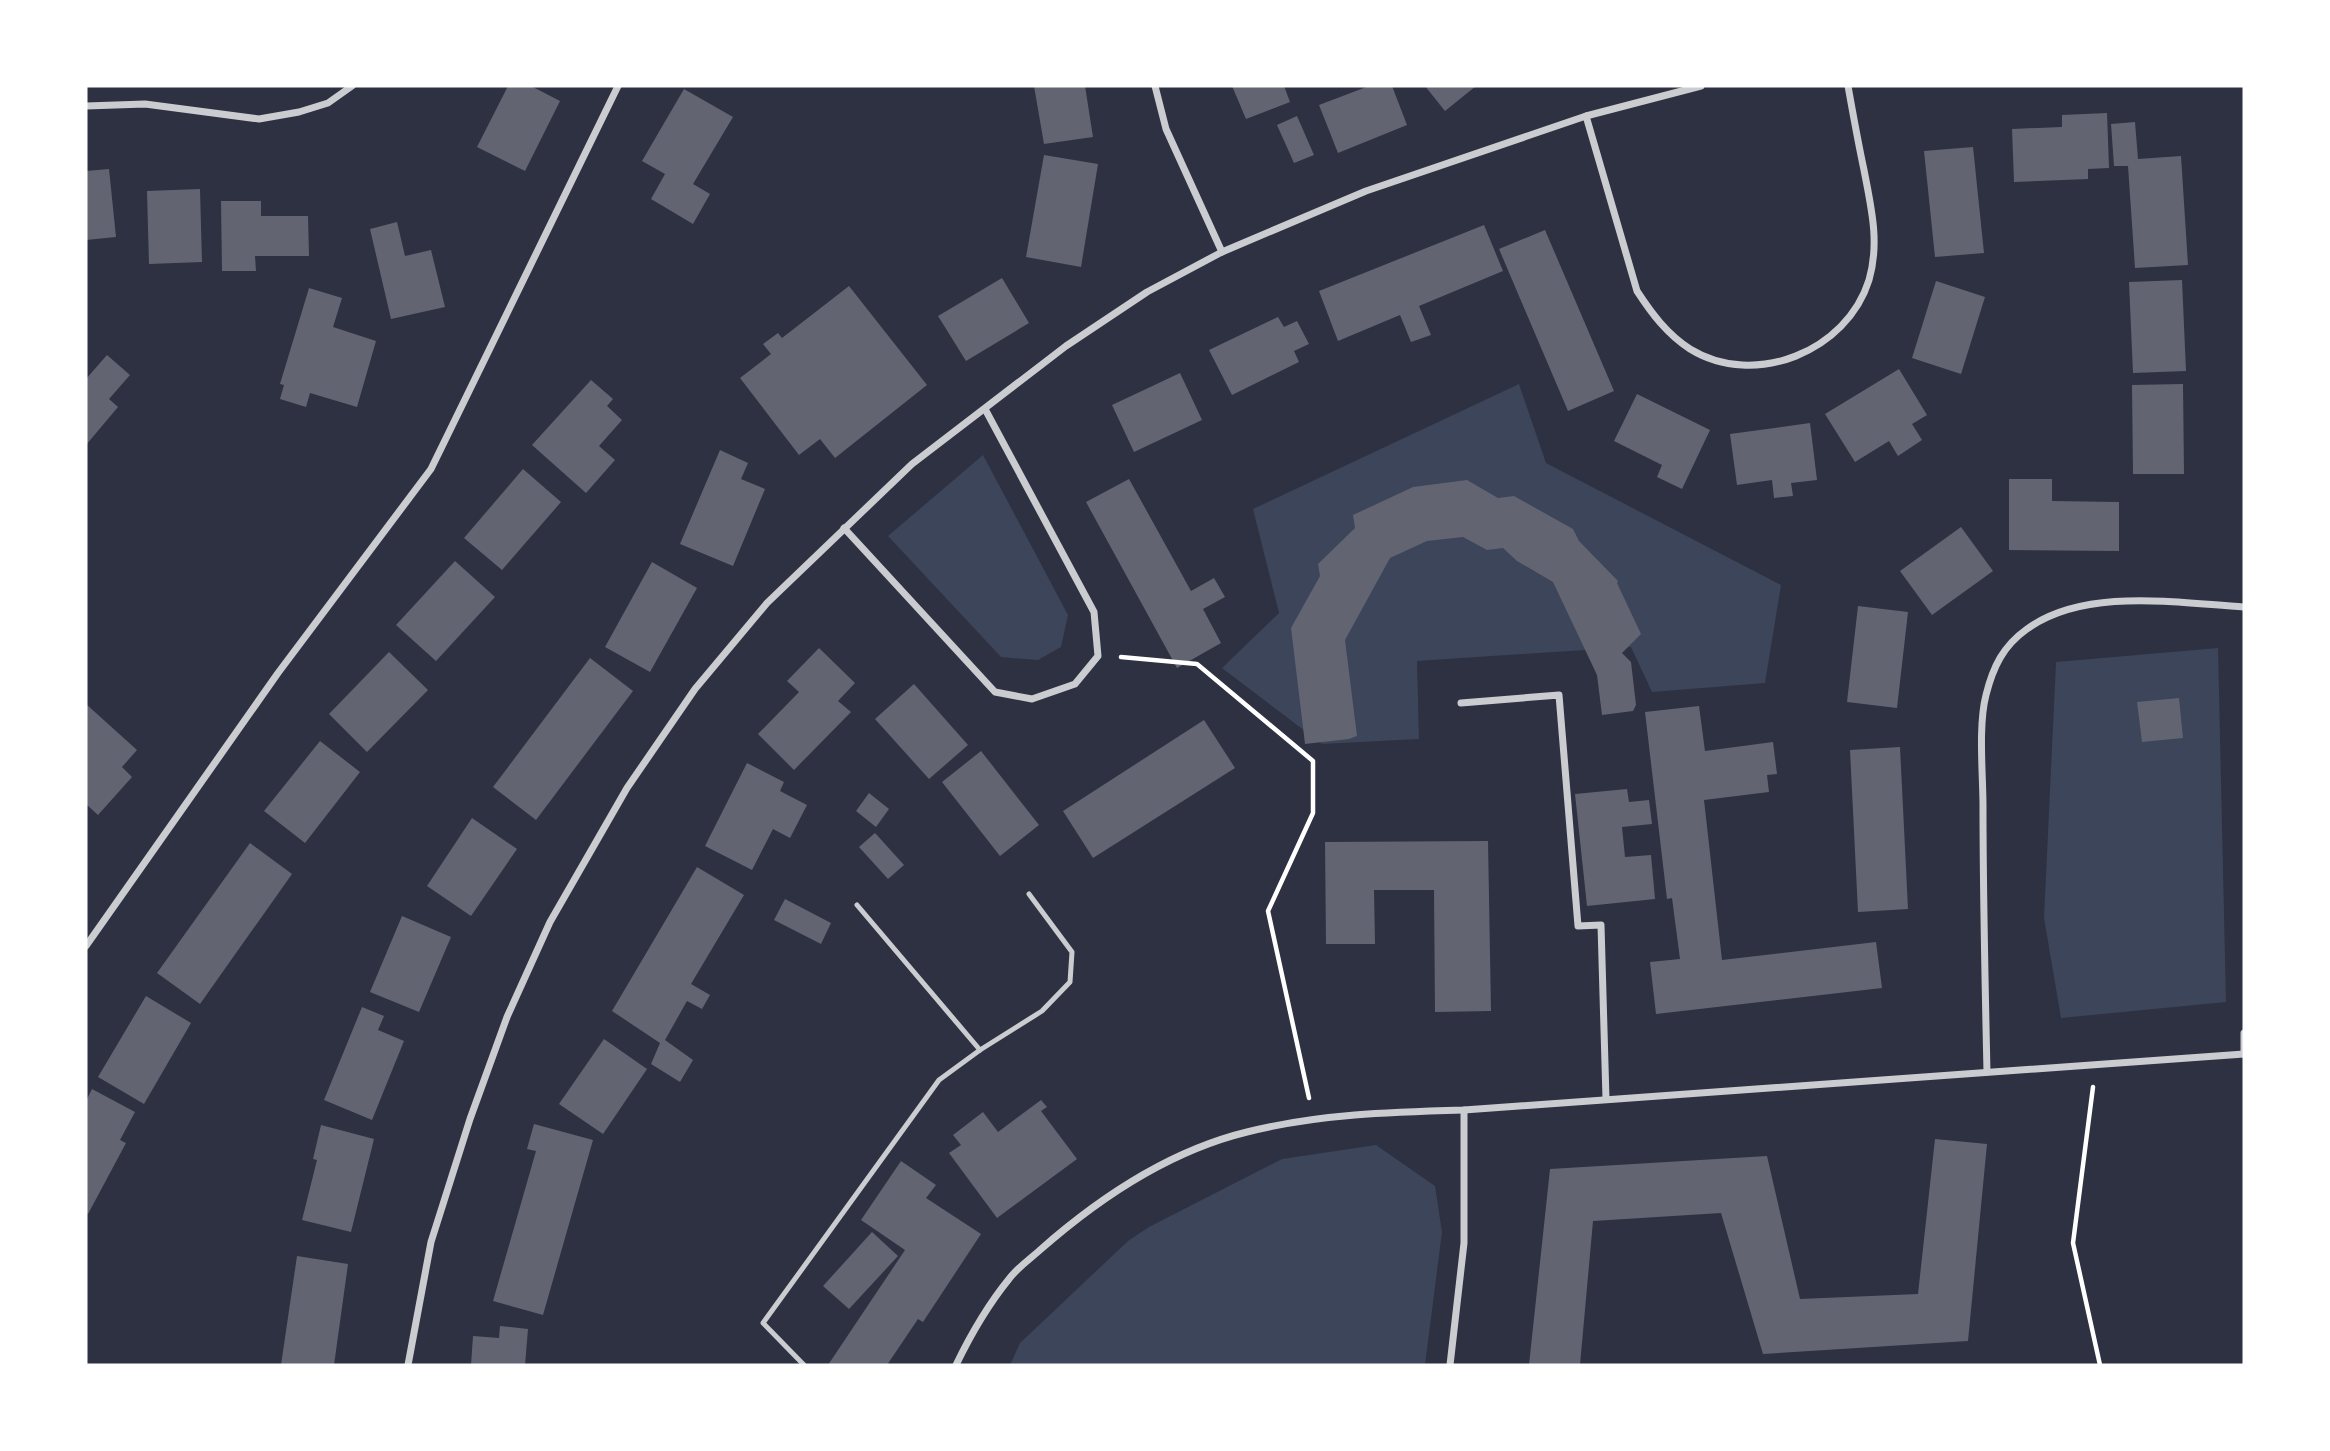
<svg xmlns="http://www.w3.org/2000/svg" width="2330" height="1451" viewBox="0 0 2330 1451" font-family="'IBM Plex Sans',sans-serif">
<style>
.green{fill:#3c4559}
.building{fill:#626471}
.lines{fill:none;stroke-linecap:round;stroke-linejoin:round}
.path{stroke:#fff;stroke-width:4.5}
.service{stroke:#caccd0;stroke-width:5}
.minor{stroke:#caccd0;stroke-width:7}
</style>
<rect width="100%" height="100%" fill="#2d3142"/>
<g class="green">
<polygon points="1519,384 1546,463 1781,585 1765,683 1652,692 1631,647 1417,661 1419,739 1322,744 1222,668 1279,613 1253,509"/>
<polygon points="983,455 1068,615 1061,647 1038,660 1001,657 888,536"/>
<polygon points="2218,648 2226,1002 2061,1018 2044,918 2056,662"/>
<polygon points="1376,1145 1435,1186 1442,1232 1425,1365 1010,1365 1020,1343 1128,1241 1149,1227 1282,1159"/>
</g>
<g class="building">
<polygon points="508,86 531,86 560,101 525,171 477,147"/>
<polygon points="1034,86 1085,86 1093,137 1044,144"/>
<polygon points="1232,86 1284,86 1290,102 1246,119"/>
<polygon points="1369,86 1392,86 1407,125 1338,153 1319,105"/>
<polygon points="1425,86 1476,86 1445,111"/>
<polygon points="684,89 733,117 693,184 710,194 693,224 651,199 665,174 642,161"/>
<polygon points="2107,113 2109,168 2088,169 2088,179 2014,182 2012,129 2062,127 2062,115"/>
<polygon points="1297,116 1314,155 1294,163 1277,125"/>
<polygon points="2135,122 2138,159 2181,156 2188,265 2135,268 2128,166 2114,166 2111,124"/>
<polygon points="1973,147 1984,253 1935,257 1924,151"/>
<polygon points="1044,155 1098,164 1081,267 1026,257"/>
<polygon points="109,169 116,237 86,240 86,171"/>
<polygon points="200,189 202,262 149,264 147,191"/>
<polygon points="221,201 261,201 261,216 308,216 309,256 255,256 256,271 222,271"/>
<polygon points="397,222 405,256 431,250 445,307 391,319 370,229"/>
<polygon points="1484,225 1503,271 1419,306 1431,335 1411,342 1400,315 1338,341 1319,291"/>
<polygon points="1545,230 1614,391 1568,411 1499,249"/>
<polygon points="1002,278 1029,323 966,361 938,316"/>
<polygon points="2182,280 2186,371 2133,373 2129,282"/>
<polygon points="1936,281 1985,297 1961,374 1912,358"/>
<polygon points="849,286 927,385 835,458 820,439 799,455 740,378 771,354 763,344 778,333 782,338"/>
<polygon points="309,288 342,298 333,327 376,341 357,407 310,393 306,407 280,399 284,385 280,384"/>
<polygon points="1278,317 1284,327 1297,321 1309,344 1294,351 1299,362 1232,395 1209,350"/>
<polygon points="107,355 130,375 109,399 118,407 86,445 86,379"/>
<polygon points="1899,369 1927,415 1912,424 1922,440 1898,456 1889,441 1855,462 1825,414"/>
<polygon points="1180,373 1202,420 1134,452 1112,405"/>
<polygon points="591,380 613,399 607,406 622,420 599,446 615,460 586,493 532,445"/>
<polygon points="2183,384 2184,474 2133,474 2132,385"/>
<polygon points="1637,394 1710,430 1682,489 1657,477 1662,465 1614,441"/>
<polygon points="1810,423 1817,480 1791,483 1793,496 1774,498 1772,480 1737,485 1730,434"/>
<polygon points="720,450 748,463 741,479 765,489 733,566 680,544"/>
<polygon points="523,469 561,502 502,570 464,538"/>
<polygon points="1129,479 1191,591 1214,578 1225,597 1203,609 1221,643 1177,668 1086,502"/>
<polygon points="2009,479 2052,479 2052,501 2119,502 2119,551 2009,550"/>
<polygon points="1467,480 1498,498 1514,496 1573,529 1579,541 1618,581 1617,583 1641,634 1622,653 1631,662 1636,705 1633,711 1602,715 1597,675 1553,582 1517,561 1503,548 1487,550 1463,537 1427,541 1390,558 1345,640 1357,736 1349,739 1305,744 1291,628 1320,576 1318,564 1355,528 1353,515 1413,487"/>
<polygon points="1961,527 1993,571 1932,615 1900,571"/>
<polygon points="455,561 495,597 436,661 396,625"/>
<polygon points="652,562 697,588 650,672 605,647"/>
<polygon points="1858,606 1908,612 1897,708 1847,702"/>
<polygon points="819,648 855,683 838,701 851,712 794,770 758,734 799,692 787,681"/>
<polygon points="389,652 428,690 367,752 329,714"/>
<polygon points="590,658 633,691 536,820 493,787"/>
<polygon points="914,684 968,745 929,779 875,719"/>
<polygon points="2179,698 2183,738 2142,742 2137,702"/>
<polygon points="86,704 137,750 122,767 132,777 98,815 86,804"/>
<polygon points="1699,706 1705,751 1773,742 1777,774 1767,775 1769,792 1704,800 1722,960 1876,942 1882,988 1656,1014 1650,962 1680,959 1672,898 1667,899 1645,712"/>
<polygon points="1204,720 1235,768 1093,858 1063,811"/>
<polygon points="320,741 360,772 305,843 264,811"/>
<polygon points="1900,747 1908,909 1858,912 1850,750"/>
<polygon points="981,751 1039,825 1000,856 942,782"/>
<polygon points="747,763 784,782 780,791 807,805 790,838 773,829 752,870 705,846"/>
<polygon points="1627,789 1629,802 1649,800 1652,824 1622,827 1625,857 1651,855 1655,899 1587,906 1575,794"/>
<polygon points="869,793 889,809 876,827 856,811"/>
<polygon points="472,818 517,849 471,916 427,886"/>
<polygon points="875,833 904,865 888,879 859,847"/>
<polygon points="1488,841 1491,1011 1435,1012 1434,890 1374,890 1375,944 1326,944 1325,842"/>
<polygon points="250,843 292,874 200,1004 157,973"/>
<polygon points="697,867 744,895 691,984 710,995 702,1009 687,1001 665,1040 693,1060 680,1082 651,1064 660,1043 612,1011"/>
<polygon points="785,899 831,923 821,944 774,920"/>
<polygon points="402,916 451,937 419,1012 370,992"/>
<polygon points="146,996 191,1023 144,1104 98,1077"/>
<polygon points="362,1007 384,1016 378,1030 404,1041 372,1120 324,1100"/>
<polygon points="604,1039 647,1069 603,1134 559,1104"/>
<polygon points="92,1089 135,1112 120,1140 126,1143 88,1214 86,1213 86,1101"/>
<polygon points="1041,1100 1047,1107 1041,1111 1077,1159 997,1218 949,1153 961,1145 953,1135 983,1112 998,1132"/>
<polygon points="534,1124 593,1140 543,1315 493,1301 536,1151 527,1149"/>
<polygon points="321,1125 374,1139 351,1232 302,1220 317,1160 313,1159"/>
<polygon points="1935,1139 1987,1144 1968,1341 1763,1354 1721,1213 1593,1221 1580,1365 1529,1365 1550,1169 1767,1156 1800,1299 1918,1294"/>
<polygon points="901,1161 936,1185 926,1198 981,1234 923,1322 918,1319 887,1365 828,1365 905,1250 861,1220"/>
<polygon points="872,1232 898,1256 849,1309 823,1286"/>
<polygon points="297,1256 348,1264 334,1365 281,1365"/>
<polygon points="500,1326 528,1329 525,1365 471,1365 473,1336 499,1338"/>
</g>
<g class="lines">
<g class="path">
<polyline points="1121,657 1197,664 1313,761 1313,813 1268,911 1309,1098"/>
<polyline points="2093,1087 2073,1243 2100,1365"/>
</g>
<g class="service">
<polyline points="857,905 980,1050"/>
<polyline points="804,1365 763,1323 939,1080 980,1050 1042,1011 1070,982 1072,952 1029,894"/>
</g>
<g class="minor">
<polyline points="1155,86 1166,129 1222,252"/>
<polyline points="86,106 145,104 259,119 299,112 328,103 352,86"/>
<path d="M1586,116L1637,291C1652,314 1667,334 1690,349C1755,389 1847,351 1869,280C1880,242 1871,207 1864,170C1858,142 1853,114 1848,86"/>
<polyline points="844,528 995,692 1032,699 1075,684 1098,656 1094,612 985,409"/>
<polyline points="1461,703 1559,695 1578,926 1601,925 1606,1099"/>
<polyline points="86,946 278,673 431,469 618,86"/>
<polyline points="2244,1054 2244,1033"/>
<path d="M1987,1072C1985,983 1983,895 1983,806C1983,774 1978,726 1986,695C1993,667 2003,646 2027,629C2085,587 2177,603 2244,607"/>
<polyline points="408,1365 431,1242 470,1119 507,1017 550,922 627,788 695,689 767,603 912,464 1066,346 1147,292 1222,252 1366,191 1586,116 1701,86"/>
<path d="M956,1365C971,1334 987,1306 1009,1279C1017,1268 1030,1259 1040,1250C1099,1198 1169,1151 1247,1132C1318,1114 1391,1112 1464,1110L2244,1054"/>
<polyline points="1450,1365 1464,1243 1464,1110"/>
</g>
</g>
<rect width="2330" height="1451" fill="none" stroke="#ffffff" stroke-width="175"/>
</svg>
